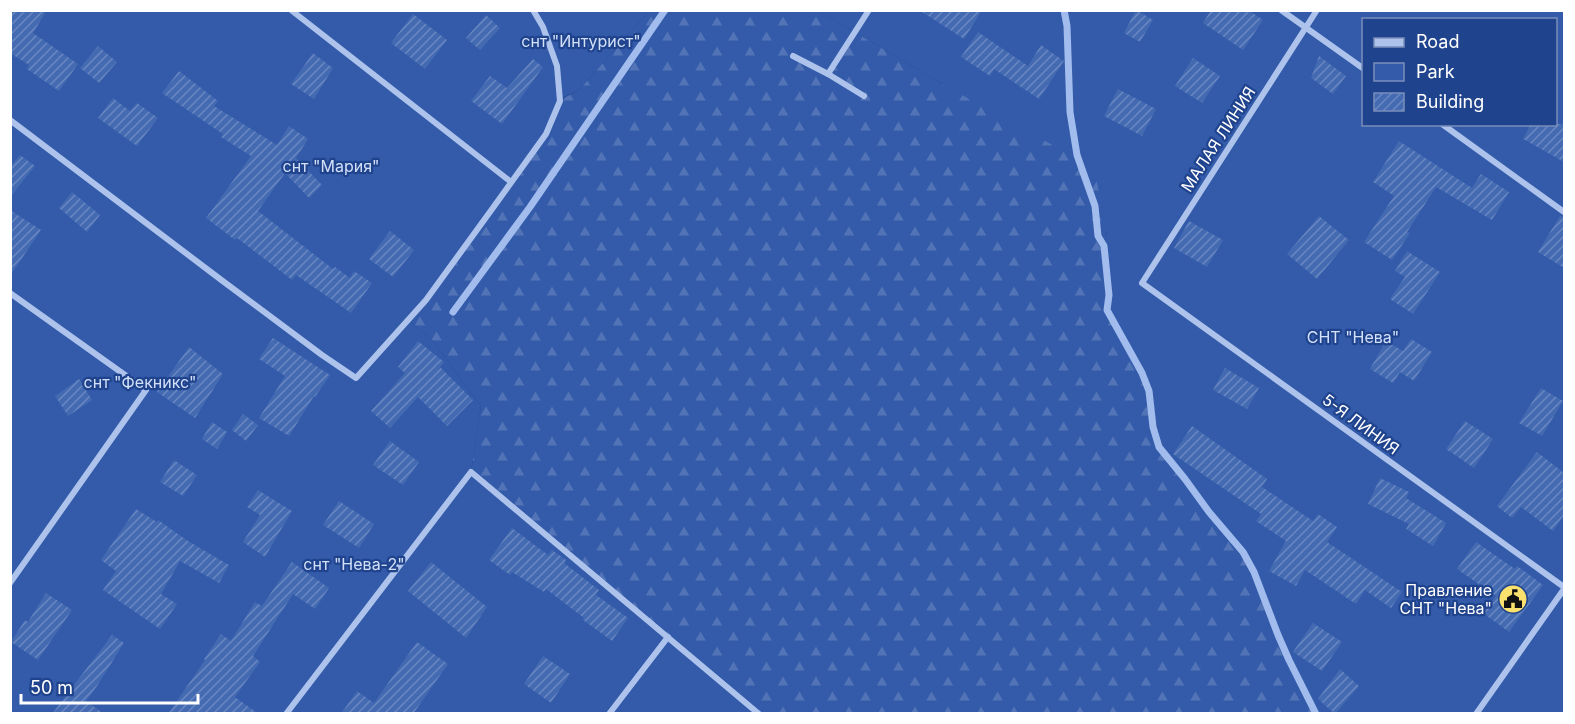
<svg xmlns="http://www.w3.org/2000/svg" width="1575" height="724" viewBox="0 0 1575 724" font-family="Inter,sans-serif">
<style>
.green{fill:#335baa;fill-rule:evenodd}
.forest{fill:url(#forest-firs)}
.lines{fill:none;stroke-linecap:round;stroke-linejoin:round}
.stream{stroke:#a1bced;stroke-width:7}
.building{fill:url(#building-hatch)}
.minor{stroke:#adc3ec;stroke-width:6}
.labels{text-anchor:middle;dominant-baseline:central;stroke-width:4.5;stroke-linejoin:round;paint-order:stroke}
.park-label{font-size:16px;fill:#d2e0f9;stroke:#20438d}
.street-label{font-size:16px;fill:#fff;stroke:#20438d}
.poi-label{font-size:16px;fill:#fff;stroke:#20438d;text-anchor:end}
</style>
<defs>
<pattern id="forest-firs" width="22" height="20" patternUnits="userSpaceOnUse" patternTransform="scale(1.5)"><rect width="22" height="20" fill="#335baa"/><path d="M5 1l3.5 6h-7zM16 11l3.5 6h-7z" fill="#5274b7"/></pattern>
<pattern id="building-hatch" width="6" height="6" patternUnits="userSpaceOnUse" patternTransform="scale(1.5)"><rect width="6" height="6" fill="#446ab2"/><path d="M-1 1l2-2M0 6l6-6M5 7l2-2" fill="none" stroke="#6988c1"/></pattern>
</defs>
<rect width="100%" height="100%" fill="#20438d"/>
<g class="green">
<polygon points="10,11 649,11 579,90 562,98 545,134 410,321 433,341 481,406 471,472 759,713 11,713"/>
<path d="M819,11H1564V713H1314L1289,660L1243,552L1209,512L1159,447L1149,391L1142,373L1107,310L1109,295L1104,246L1107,231L944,85ZM1364,20H1556V124H1364Z"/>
</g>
<polygon class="forest" points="649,11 819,11 944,85 1094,168 1107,231 1104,246 1109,295 1107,311 1142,373 1149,391 1159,447 1209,512 1243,552 1289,660 1314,713 759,713 471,472 481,406 433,341 410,321 545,134 562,99 579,90"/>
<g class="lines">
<g class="stream">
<polyline points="1064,10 1067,26 1070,112 1077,155 1095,206 1098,236 1104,246 1109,295 1107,310 1142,373 1149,391 1153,427 1159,447 1185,479 1209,512 1243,552 1254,572 1278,635 1289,660 1316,714"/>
<polyline points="453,312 530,207 665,10"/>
</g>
</g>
<g class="building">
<polygon points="10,10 47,10 33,33 78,64 59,91 27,69 29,65 10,53"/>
<polygon points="919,10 982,10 964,39"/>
<polygon points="1136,10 1153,20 1140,42 1124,33"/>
<polygon points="1211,10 1248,10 1263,20 1243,50 1203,23"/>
<polygon points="413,14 447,40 425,69 391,43"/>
<polygon points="486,15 500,28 480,50 466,38"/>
<polygon points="978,32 1028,66 1041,45 1064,61 1039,99 994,69 990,76 961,57"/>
<polygon points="98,46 117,62 99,83 80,68"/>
<polygon points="313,53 333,68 314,99 291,84"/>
<polygon points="1319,56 1346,76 1333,94 1311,78"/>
<polygon points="1193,58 1220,76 1202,103 1175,86"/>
<polygon points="533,59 543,67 502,124 471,101 490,76 507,88"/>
<polygon points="179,71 218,101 214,106 277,145 289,126 308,139 296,158 322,185 309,198 285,173 258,211 333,269 335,267 350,278 354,271 372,283 351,313 296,275 292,280 237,238 235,240 206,218 251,156 221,137 223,134 162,93"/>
<polygon points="1118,89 1156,109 1142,136 1104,116"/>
<polygon points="113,98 130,111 137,103 158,118 137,146 98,118"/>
<polygon points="1531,124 1564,124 1564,162 1523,139"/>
<polygon points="1399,141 1472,188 1481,174 1509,192 1492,220 1436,187 1407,232 1410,233 1392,260 1364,242 1394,196 1373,182"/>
<polygon points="20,155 35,166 10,197 10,167"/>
<polygon points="72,192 100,215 87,232 59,208"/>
<polygon points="10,210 41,230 10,276"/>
<polygon points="1319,216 1349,240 1317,279 1287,254"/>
<polygon points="1560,216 1564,217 1564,268 1538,252"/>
<polygon points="1189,221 1223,240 1207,267 1174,248"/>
<polygon points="390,231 414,250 393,277 369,259"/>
<polygon points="1407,251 1440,272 1413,314 1390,299 1405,277 1395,271"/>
<polygon points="273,338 330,375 315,397 314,396 289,436 259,418 285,376 259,359"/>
<polygon points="1411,339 1432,352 1414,381 1400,372 1393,383 1370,369 1386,341 1403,351"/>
<polygon points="418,341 444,362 440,367 473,400 447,426 418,397 390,428 371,411 405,373 398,367"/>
<polygon points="189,347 223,374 195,418 157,392"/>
<polygon points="1225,368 1259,388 1247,409 1213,390"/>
<polygon points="79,379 92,400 68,416 55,396"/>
<polygon points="1541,388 1563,401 1542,436 1519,423"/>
<polygon points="243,414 258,425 246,441 232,430"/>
<polygon points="1465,421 1493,439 1474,468 1446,449"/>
<polygon points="212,422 227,432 217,449 202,439"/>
<polygon points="1192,426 1267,479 1262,487 1313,521 1318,514 1337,527 1327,542 1402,592 1391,608 1365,590 1356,604 1305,570 1296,586 1269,571 1286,541 1256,521 1261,514 1173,454"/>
<polygon points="390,441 419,462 403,485 373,465"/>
<polygon points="1537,452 1564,473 1564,515 1553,531 1521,507 1512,518 1497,506"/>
<polygon points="174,460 197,475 183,496 160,482"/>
<polygon points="1380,478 1409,492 1406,498 1446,523 1433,546 1406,529 1409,524 1368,504"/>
<polygon points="258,490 292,511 265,557 243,542 260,515 247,507"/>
<polygon points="339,501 374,524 359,548 323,525"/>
<polygon points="136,509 157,522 158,520 188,541 229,565 219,583 180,561 161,594 177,604 160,629 103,590 116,571 101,560"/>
<polygon points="512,528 548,555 552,550 566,560 564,563 599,590 596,595 628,618 612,641 583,620 584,618 546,589 544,592 512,572 510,575 489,560"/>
<polygon points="1476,542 1515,569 1517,566 1543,585 1509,632 1483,613 1496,596 1457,569"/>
<polygon points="292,562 329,588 315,609 293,594 253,656 260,662 235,697 259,714 168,714 205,660 204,659 221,634 231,641 255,602 262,606"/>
<polygon points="431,562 487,607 466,638 408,591"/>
<polygon points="46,593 72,610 38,660 11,642 25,620 28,622"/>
<polygon points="1313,623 1342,642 1322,671 1293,652"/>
<polygon points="112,635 124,643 97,686 86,701 104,714 52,714"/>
<polygon points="417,642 448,664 413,714 341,714 357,691 374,703"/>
<polygon points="543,656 570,674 551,703 524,684"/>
<polygon points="1340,669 1359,686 1335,714 1318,699"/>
</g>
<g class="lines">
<g class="minor">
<polyline points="291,10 511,182"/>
<polyline points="1281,10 1364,69"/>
<polyline points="1317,10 1142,283 1564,587"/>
<polyline points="793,56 828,74 869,10"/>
<polyline points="828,74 864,96"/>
<polyline points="10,120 224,282 322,355 356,378 426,300 495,205 546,134 560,101 557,66 543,27 533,10"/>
<polyline points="1442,124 1564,212"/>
<polyline points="10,293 146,390 10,583"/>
<polyline points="286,714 471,472 759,714"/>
<polyline points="609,714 668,637"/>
<polyline points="1476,714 1564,589"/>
</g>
</g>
<defs>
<g id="civic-disc" transform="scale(1.5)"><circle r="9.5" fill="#fae16e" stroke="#20438d"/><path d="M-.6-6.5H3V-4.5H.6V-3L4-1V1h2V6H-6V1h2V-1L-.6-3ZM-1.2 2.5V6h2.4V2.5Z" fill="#111"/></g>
</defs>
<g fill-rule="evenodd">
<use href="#civic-disc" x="1513" y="599"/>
</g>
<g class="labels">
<g class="park-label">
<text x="581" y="41">снт "Интурист"</text>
<text x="331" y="166">снт "Мария"</text>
<text x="1353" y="337">СНТ "Нева"</text>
<text x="140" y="382">снт "Фекникс"</text>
<text x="354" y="564">снт "Нева-2"</text>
</g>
<g class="street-label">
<text transform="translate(1218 139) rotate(-57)">МАЛАЯ ЛИНИЯ</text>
<text transform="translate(1361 424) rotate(36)">5-Я ЛИНИЯ</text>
</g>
<g class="poi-label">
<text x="1492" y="590">Правление<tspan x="1492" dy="18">СНТ "Нева"</tspan></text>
</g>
</g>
<rect width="1575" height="724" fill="none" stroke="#ffffff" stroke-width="24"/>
<rect x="1362" y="18" width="195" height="108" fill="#20438d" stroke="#798ebb" stroke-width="1.5"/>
<rect x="1374" y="38" width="30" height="9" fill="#adc3ec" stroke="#798ebb" stroke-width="1.5"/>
<text x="1416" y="48" font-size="18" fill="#ffffff">Road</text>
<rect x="1374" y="63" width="30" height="18" fill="#335baa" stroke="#798ebb" stroke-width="1.5"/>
<text x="1416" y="78" font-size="18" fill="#ffffff">Park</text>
<rect x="1374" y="93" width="30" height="18" fill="url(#building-hatch)" stroke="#798ebb" stroke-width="1.5"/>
<text x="1416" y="108" font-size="18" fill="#ffffff">Building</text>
<path d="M21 694v9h177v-9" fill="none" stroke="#ffffff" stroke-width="3"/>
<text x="30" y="694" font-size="18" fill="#ffffff" stroke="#20438d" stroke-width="4.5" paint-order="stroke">50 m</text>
</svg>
